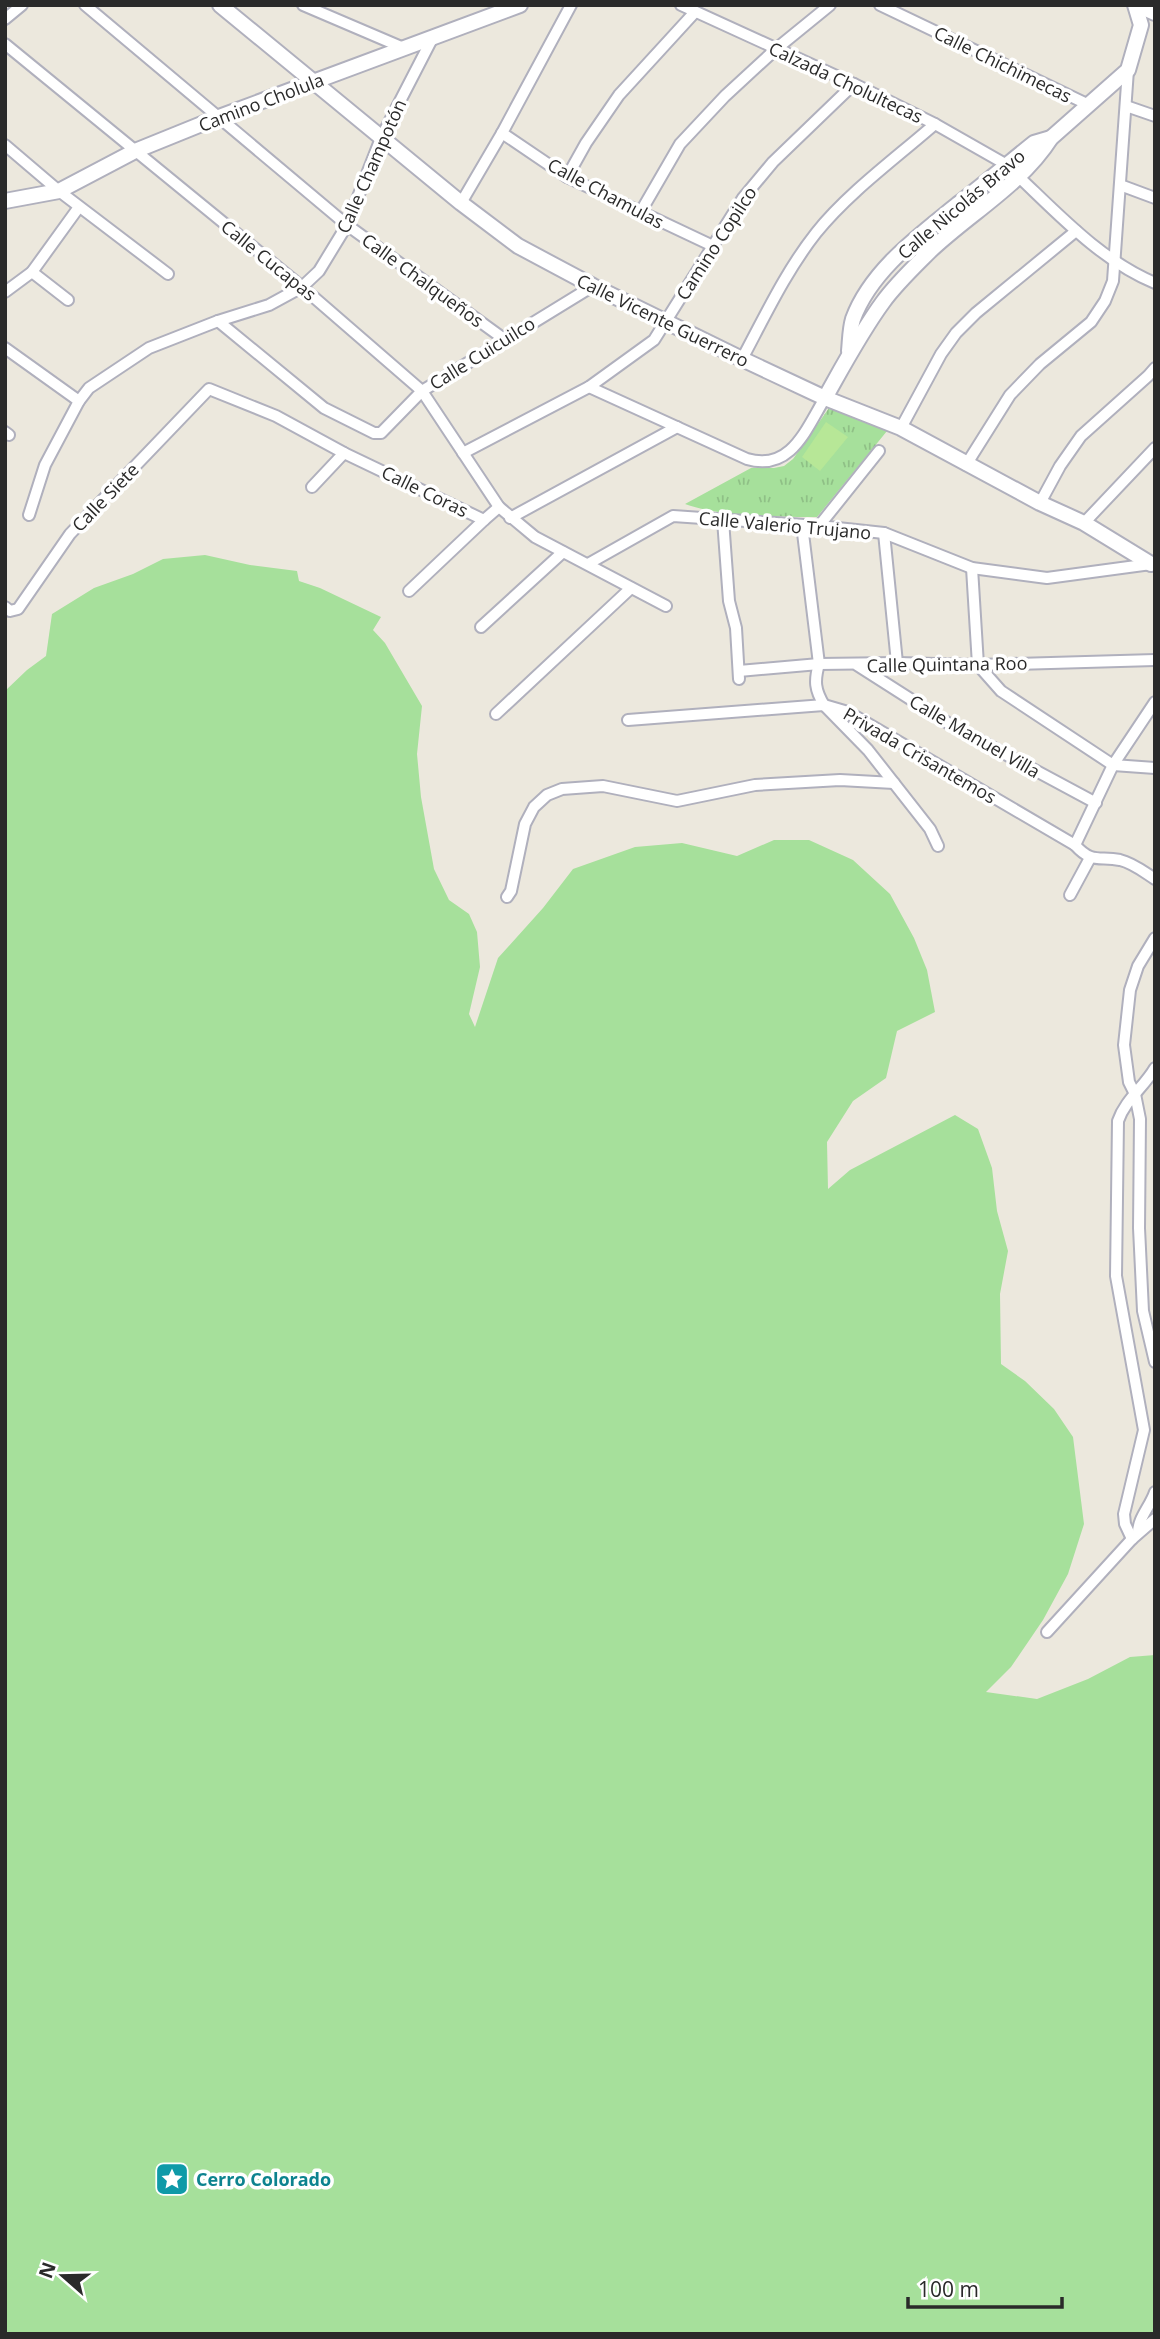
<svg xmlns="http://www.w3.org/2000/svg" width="1160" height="2339" viewBox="0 0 1160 2339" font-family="'Open Sans',sans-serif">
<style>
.grass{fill:#a6e09b}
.park{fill:url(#park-tufts)}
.pitch{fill:#b7e797}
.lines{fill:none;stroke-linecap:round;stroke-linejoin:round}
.street-casing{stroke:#b0b0bd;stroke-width:14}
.secondary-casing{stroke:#b0b0bd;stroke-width:18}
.street{stroke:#fff;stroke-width:10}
.secondary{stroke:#fff;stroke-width:14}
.labels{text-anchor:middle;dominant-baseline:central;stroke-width:7;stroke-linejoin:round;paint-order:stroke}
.street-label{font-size:18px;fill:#2a2a2a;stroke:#fff}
.culture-label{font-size:18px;font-weight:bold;fill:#0d838f;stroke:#fff;text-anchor:start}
</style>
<defs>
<pattern id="park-tufts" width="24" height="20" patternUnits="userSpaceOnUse" patternTransform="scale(1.75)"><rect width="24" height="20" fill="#a6e09b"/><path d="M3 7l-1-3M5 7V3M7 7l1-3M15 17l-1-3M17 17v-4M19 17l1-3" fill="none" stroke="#8fc086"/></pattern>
</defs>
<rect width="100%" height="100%" fill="#ece8dd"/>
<polygon class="grass" points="205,555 250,565 297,571 299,581 320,588 381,617 373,630 385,643 422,706 417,754 421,797 434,869 449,900 469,914 477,932 480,967 469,1014 475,1027 498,958 543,908 573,869 635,847 682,843 737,856 774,840 809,840 853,860 890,894 914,938 927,970 935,1012 897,1031 886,1078 853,1101 827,1142 828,1189 850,1170 955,1115 978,1129 992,1168 997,1211 1008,1251 1000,1294 1001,1364 1025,1381 1054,1409 1073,1437 1084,1524 1068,1574 1043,1620 1011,1667 986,1692 1037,1699 1088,1679 1130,1657 1155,1655 1155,2334 5,2334 5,691 27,670 46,656 52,614 94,588 133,574 163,559"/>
<path class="park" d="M829,408L887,431L817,517C778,517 721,517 685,504L751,468H774L784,466L793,459Z"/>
<polygon class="pitch" points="826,422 848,437 820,471 802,457"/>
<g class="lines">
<g class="street-casing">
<g id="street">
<polyline points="85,5 347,225 504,339"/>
<polyline points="303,5 406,49"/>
<polyline points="681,5 854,84 935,124 1007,165"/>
<polyline points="880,5 1089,105"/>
<polyline points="5,19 22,5"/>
<polyline points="5,44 302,287 422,391 499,507"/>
<polyline points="1126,106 1155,116"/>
<polyline points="502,133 567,177 713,246"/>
<polyline points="5,145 59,191 168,274"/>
<polyline points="567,177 586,143 619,95 695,12"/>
<path d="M1019,177C1060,216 1102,261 1155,283"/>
<polyline points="1120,185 1155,198"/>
<polyline points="461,203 502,133 571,5"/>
<polyline points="640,213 680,144 725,96 776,49 830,5"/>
<polyline points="32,272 68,300"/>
<polyline points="5,292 32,272 79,207"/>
<polyline points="218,321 324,408 374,433 381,433 422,391 593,286"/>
<polyline points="5,348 79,401"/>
<path d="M742,359C765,316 786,271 816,233C848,193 896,158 935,124"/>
<path d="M589,387L747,459C791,472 806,429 825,398"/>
<polyline points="901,428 941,354 956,333 976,313 1076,231"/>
<polyline points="5,432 9,435"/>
<polyline points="463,453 589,387 654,340 743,198 773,162 854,84"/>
<polyline points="966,465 1010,395 1040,364 1091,322 1105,301 1113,281 1128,70"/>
<polyline points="312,487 344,453"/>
<polyline points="1040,503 1060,466 1081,436 1148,376 1155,368"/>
<polyline points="29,515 45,465 79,401 89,388 149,348 218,321 269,305 302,287 319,271 347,225 381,138 432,39"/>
<polyline points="510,518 677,427"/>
<polyline points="723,520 729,601 736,628 739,679"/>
<polyline points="1084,523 1155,448"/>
<path d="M802,525L819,664C814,681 815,690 824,705L868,750L930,829L938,846"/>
<polyline points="819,526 879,451"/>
<polyline points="884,533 897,663"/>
<polyline points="588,564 673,516 819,526 884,533 972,568 1047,578 1151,564"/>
<polyline points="972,568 978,665 1001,691 1113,765 1155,768"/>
<polyline points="409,591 484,520"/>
<polyline points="5,607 10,611 18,609 70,534 209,389 276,416 344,453 484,520 499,507 535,537 666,606"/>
<polyline points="481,627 563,552"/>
<polyline points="857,665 951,725 1096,803"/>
<polyline points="739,671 819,664 897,663 978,665 1155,660"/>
<polyline points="496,714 631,588"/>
<path d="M628,720L824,705L848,712L1075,845C1092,864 1099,856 1120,860C1133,863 1144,872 1155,879"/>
<polyline points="1075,845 1113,765 1155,702"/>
<polyline points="1070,895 1090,858"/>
<polyline points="507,897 511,891 525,824 534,807 547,795 562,789 603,786 677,801 755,785 840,780 894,783"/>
<polyline points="1155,938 1138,966 1130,990 1124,1045 1129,1082 1135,1094 1140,1119 1139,1228 1143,1311 1155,1362"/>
<path d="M1138,1533C1138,1518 1150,1507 1155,1492"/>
<path d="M1132,1539L1125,1524L1124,1514L1144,1430L1116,1276L1118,1121C1125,1100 1144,1087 1155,1068"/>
<polyline points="1047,1632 1132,1539 1155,1519"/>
</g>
</g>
<g class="secondary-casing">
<g id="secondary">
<polyline points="220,5 461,203 518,246 593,286 742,359 825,398 901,428 1040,503 1084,523 1151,564"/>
<polyline points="1137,5 1155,13"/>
<polyline points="5,201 59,191 135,151 219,117 520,5"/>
<path d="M849,351C850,341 850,329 853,319C871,270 920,235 958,204C984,184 1009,163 1034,143L1051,138"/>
<path d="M825,398C843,366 861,332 883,302C896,284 914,267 930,251C970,213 1021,185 1051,138L1128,70L1141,25L1135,5"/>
</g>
</g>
<use href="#street" class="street"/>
<use href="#secondary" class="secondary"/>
</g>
<defs>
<g id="sight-square" transform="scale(1.75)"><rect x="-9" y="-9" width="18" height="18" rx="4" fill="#0f9aa8" stroke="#fff"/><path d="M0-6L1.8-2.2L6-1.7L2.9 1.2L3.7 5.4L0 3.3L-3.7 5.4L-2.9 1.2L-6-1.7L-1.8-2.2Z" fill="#fff"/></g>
</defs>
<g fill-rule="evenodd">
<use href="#sight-square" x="172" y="2179"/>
</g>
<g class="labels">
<g class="street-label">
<text transform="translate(1003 64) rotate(26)">Calle Chichimecas</text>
<text transform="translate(846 82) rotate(25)">Calzada Cholultecas</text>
<text transform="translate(261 102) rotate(-21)">Camino Cholula</text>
<text transform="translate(371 166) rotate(-66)">Calle Champotón</text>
<text transform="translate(606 193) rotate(28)">Calle Chamulas</text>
<text transform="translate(961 204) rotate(-40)">Calle Nicolás Bravo</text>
<text transform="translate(716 243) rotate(-57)">Camino Copilco</text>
<text transform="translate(269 260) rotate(39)">Calle Cucapas</text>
<text transform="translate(423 280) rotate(36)">Calle Chalqueños</text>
<text transform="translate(663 320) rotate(26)">Calle Vicente Guerrero</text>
<text transform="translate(482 353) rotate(-32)">Calle Cuicuilco</text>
<text transform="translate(425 491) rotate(26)">Calle Coras</text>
<text transform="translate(105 497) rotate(-46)">Calle Siete</text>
<text transform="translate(785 525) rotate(5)">Calle Valerio Trujano</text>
<text transform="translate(947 664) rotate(-1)">Calle Quintana Roo</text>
<text transform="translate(975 736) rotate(30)">Calle Manuel Villa</text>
<text transform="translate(920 755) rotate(30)">Privada Crisantemos</text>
</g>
<g class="culture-label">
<text x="196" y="2179">Cerro Colorado</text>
</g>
</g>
<rect width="1160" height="2339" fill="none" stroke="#2a2a2a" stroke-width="14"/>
<g transform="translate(63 2276) rotate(290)" stroke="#ffffff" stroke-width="5" paint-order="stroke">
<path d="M0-5L12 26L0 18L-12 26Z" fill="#2a2a2a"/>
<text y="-10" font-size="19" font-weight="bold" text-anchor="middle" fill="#2a2a2a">N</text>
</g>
<path d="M908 2297v10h154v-10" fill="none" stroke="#2a2a2a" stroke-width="3.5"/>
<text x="918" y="2297" font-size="21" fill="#2a2a2a" stroke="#ffffff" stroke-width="5" paint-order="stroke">100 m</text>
</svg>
